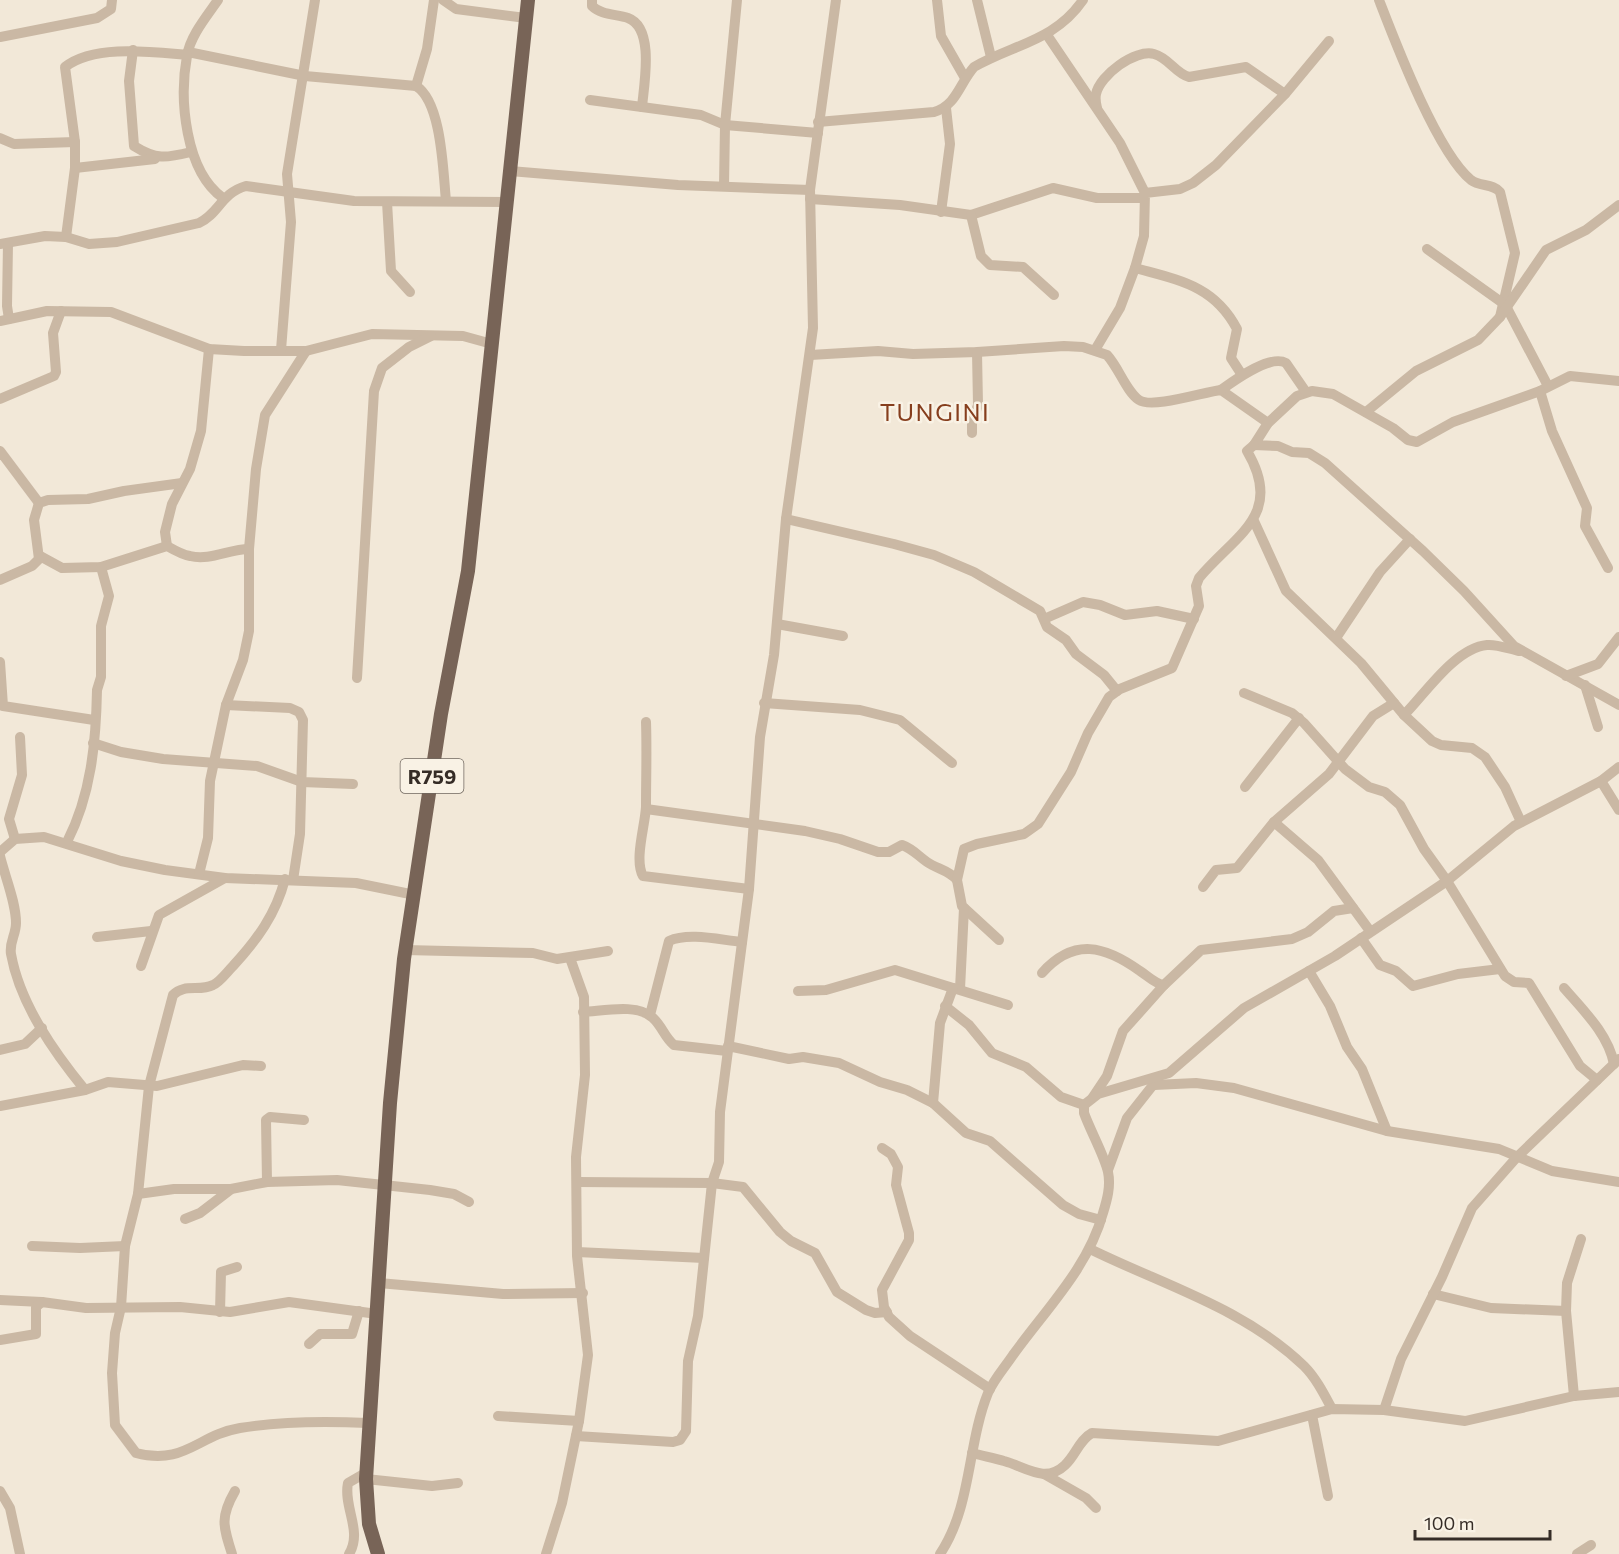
<svg xmlns="http://www.w3.org/2000/svg" width="1619" height="1554" viewBox="0 0 1619 1554" font-family="Commissioner,sans-serif">
<style>
.lines{fill:none;stroke-linecap:round;stroke-linejoin:round}
.minor{stroke:#cab8a4;stroke-width:10}
.major{stroke:#786457;stroke-width:14}
.labels{text-anchor:middle;dominant-baseline:central;stroke-width:5;stroke-linejoin:round;paint-order:stroke}
.shield{fill:#f9f2e5;stroke:#70675f;stroke-width:1.5}
.shield-label{font-size:20px;font-weight:bold;fill:#352c26}
.quarter-label{font-size:24px;letter-spacing:1.5px;fill:#863e1d;stroke:#f9f2e5}
</style>
<rect width="100%" height="100%" fill="#f2e8d8"/>
<g class="lines">
<g class="minor">
<path d="M218,0C207,16 190,36 187,56C179,99 185,171 223,198"/>
<polyline points="443,0 456,9 526,18"/>
<path d="M592,0V6C601,15 616,14 628,18C655,28 644,84 642,107"/>
<polyline points="937,0 941,36 965,78"/>
<polyline points="977,0 991,57"/>
<path d="M1379,0C1396,44 1437,152 1471,180C1480,187 1493,183 1500,192L1515,253L1500,317"/>
<polyline points="1047,35 1120,143 1145,193"/>
<polyline points="0,37 97,18 111,9 112,0"/>
<path d="M133,50L129,81L134,146C156,160 166,158 191,152"/>
<path d="M188,52L305,76L416,86C442,102 443,172 446,201"/>
<polyline points="416,86 427,49 434,0"/>
<polyline points="590,100 701,115 725,125 818,133"/>
<path d="M1097,108C1096,104 1095,99 1096,94C1100,75 1135,49 1154,54C1169,58 1175,73 1189,77L1246,67L1285,94"/>
<path d="M818,122L934,112C957,105 959,84 974,67C1014,44 1055,41 1083,0"/>
<polyline points="0,138 14,144 75,142"/>
<polyline points="75,168 155,159"/>
<polyline points="510,171 678,185 810,190"/>
<polyline points="724,186 725,125 737,0"/>
<polyline points="810,199 900,205 971,215 1053,188 1097,198 1143,198"/>
<polyline points="387,202 391,271 410,292"/>
<polyline points="941,212 950,144 946,108"/>
<polyline points="971,215 981,256 990,265 1023,267 1054,295"/>
<path d="M66,237L75,168V142L65,67C94,44 152,52 187,55"/>
<polyline points="8,243 7,306 9,319"/>
<path d="M0,244L45,236L66,237L89,244L117,242L199,223C219,214 221,193 246,186L354,201L507,202"/>
<polyline points="1427,249 1504,304"/>
<path d="M1135,268C1178,280 1214,285 1237,329L1231,358L1242,375"/>
<polyline points="1507,308 1548,386"/>
<polyline points="0,321 47,311 111,312 209,349 244,351 306,351 372,334 463,336 492,344"/>
<polyline points="281,350 291,222 287,174 315,0"/>
<polyline points="1095,350 1120,308 1135,268 1144,236 1145,193 1180,189 1193,183 1216,165 1285,94 1329,41"/>
<path d="M810,355L878,351L913,354L977,352L1064,346L1083,347L1107,355C1119,368 1126,391 1139,400C1152,409 1204,392 1221,390L1268,423"/>
<polyline points="1619,381 1570,376 1540,391 1453,422 1417,442 1408,440 1393,428 1333,394 1312,391 1297,396 1268,423 1254,445 1278,446 1292,452 1309,453 1325,463 1423,551 1464,591 1514,646 1619,705"/>
<path d="M1221,390C1235,380 1270,354 1286,363L1306,392"/>
<polyline points="1540,391 1552,431 1587,508 1585,526 1608,568"/>
<polyline points="0,399 54,376 56,372 53,333 61,311"/>
<polyline points="1366,412 1416,371 1478,340 1500,317 1546,250 1586,230 1619,205"/>
<polyline points="972,433 972,423 978,405 977,352"/>
<polyline points="0,451 39,503"/>
<polyline points="786,519 894,544 934,555 974,572 1040,611 1047,627 1066,640 1076,654 1104,675 1117,691"/>
<polyline points="1254,521 1286,591 1361,663 1404,715 1432,741 1441,745 1472,748 1485,757 1505,787 1521,822"/>
<polyline points="167,546 165,532 172,504 190,469 201,431 209,349"/>
<path d="M40,556L62,568L101,567L167,546C174,550 183,555 190,556C210,561 229,549 249,549"/>
<polyline points="0,580 32,566 39,559 34,520 39,503 48,500 88,499 124,491 182,483"/>
<polyline points="1044,619 1083,602 1100,605 1125,615 1157,611 1194,619"/>
<polyline points="777,624 843,636"/>
<polyline points="1336,638 1380,572 1410,539"/>
<polyline points="0,662 3,706 94,720"/>
<polyline points="1566,676 1598,664 1619,637"/>
<polyline points="357,678 374,391 382,368 409,347 431,336"/>
<polyline points="1585,685 1598,727"/>
<polyline points="1244,693 1292,713 1304,723 1345,769 1369,787 1385,792 1400,805 1424,849 1447,881 1505,976 1514,982 1529,983 1580,1066 1597,1080"/>
<polyline points="764,703 860,710 900,720 952,763"/>
<polyline points="226,705 290,708 299,712 303,720 300,834 293,880"/>
<path d="M1404,715C1425,694 1455,648 1487,645C1497,644 1509,649 1519,651"/>
<path d="M646,722C647,750 646,779 646,807C645,826 634,860 643,876L749,889"/>
<polyline points="93,743 121,752 163,759 257,766 302,782 353,784"/>
<polyline points="1601,781 1619,810"/>
<polyline points="1245,787 1299,718"/>
<path d="M646,809L805,831L840,839L878,852H889L902,845C913,849 917,855 927,862C937,869 949,870 957,880"/>
<polyline points="1274,822 1318,860 1370,931"/>
<polyline points="15,839 9,819 22,775 20,737"/>
<path d="M67,842C91,795 96,743 97,690L101,677V626L109,596L101,567"/>
<polyline points="0,852 15,839 44,837 121,861 165,870 225,878 356,883 415,895"/>
<path d="M0,856C5,877 16,902 16,923C16,935 9,942 11,954C20,1004 54,1052 85,1090"/>
<polyline points="199,874 208,838 210,781 226,705 243,660 249,631 249,549 256,469 265,415 306,351"/>
<path d="M285,879C276,914 257,940 233,966C227,972 220,982 213,985C200,992 184,983 173,995L149,1086L138,1194L125,1246L121,1307L115,1333L112,1373L115,1425L136,1453C184,1466 198,1435 240,1428C282,1421 325,1421 368,1423"/>
<polyline points="1203,887 1216,870 1237,868 1274,822 1329,774 1373,716 1394,703"/>
<polyline points="97,937 151,931"/>
<polyline points="1361,938 1380,965 1396,971 1413,986 1458,974 1500,969"/>
<path d="M999,940L962,906L957,880L964,849L977,844L1024,834L1038,824L1071,772L1088,733L1109,697L1120,689L1172,668L1199,606L1196,586L1199,578C1235,535 1285,515 1247,451L1254,445"/>
<polyline points="405,950 533,953 557,959 608,951"/>
<polyline points="141,966 159,915 225,878"/>
<polyline points="1309,971 1330,1006 1347,1047 1362,1069 1387,1131"/>
<path d="M1042,973C1074,937 1105,946 1140,971C1148,976 1155,984 1164,985L1201,950L1292,939L1308,932L1334,911L1353,908"/>
<path d="M1564,988C1584,1011 1608,1034 1614,1064"/>
<polyline points="960,989 964,908"/>
<polyline points="798,991 826,990 895,970 1008,1005"/>
<polyline points="945,1006 969,1025 992,1053 1026,1067 1061,1097 1084,1105"/>
<path d="M583,1012C603,1011 638,1003 653,1018C662,1026 665,1038 674,1045L727,1051"/>
<path d="M650,1015L669,941C689,932 720,940 742,942"/>
<polyline points="728,1046 789,1059 803,1057 839,1063 880,1082 907,1090 933,1103 966,1133 990,1141 1063,1205 1079,1214 1101,1220"/>
<polyline points="0,1050 25,1044 42,1028"/>
<polyline points="1154,1085 1196,1083 1234,1088 1387,1131 1499,1149 1552,1171 1619,1182"/>
<polyline points="1093,1097 1107,1076 1123,1031 1164,985"/>
<polyline points="933,1103 940,1023 953,988"/>
<polyline points="0,1106 85,1090 108,1082 157,1086 243,1065 261,1066"/>
<polyline points="882,1148 891,1154 898,1167 896,1185 909,1233 909,1240 882,1290 884,1307 889,1317 910,1336 990,1389"/>
<polyline points="1108,1170 1127,1118 1157,1080"/>
<polyline points="267,1182 266,1120 270,1117 304,1120"/>
<polyline points="578,1182 712,1183 743,1187 780,1232 791,1241 815,1253 837,1292 866,1310 875,1313 887,1312"/>
<polyline points="138,1194 174,1189 231,1189 267,1182 337,1180 430,1190 454,1194 469,1202"/>
<polyline points="185,1219 200,1213 230,1190"/>
<polyline points="32,1246 80,1248 125,1246"/>
<path d="M1090,1249C1163,1285 1244,1308 1304,1366C1316,1378 1324,1394 1332,1409"/>
<polyline points="577,1252 704,1258"/>
<polyline points="379,1283 503,1294 583,1293"/>
<polyline points="1433,1294 1491,1308 1566,1311"/>
<polyline points="0,1300 42,1302"/>
<polyline points="220,1312 221,1272 237,1267"/>
<polyline points="0,1340 36,1334 36,1307 42,1302 86,1308 180,1307 230,1312 289,1302 377,1314"/>
<polyline points="309,1344 320,1334 352,1334 359,1311"/>
<polyline points="1574,1396 1566,1311 1567,1283 1581,1239"/>
<polyline points="1384,1410 1401,1359 1442,1277 1472,1208 1517,1157 1619,1059"/>
<polyline points="1312,1415 1328,1496"/>
<polyline points="498,1416 579,1421"/>
<polyline points="576,1436 673,1442 680,1440 686,1431 688,1361 698,1316 712,1183 719,1162 720,1112 749,889 760,737 774,655 786,519 813,328 810,190 836,0"/>
<path d="M972,1453C983,1456 994,1458 1004,1461C1026,1467 1045,1484 1065,1465C1076,1455 1079,1440 1092,1433L1218,1441L1332,1409L1384,1410L1465,1421L1574,1396L1619,1392"/>
<polyline points="1044,1474 1086,1498 1096,1508"/>
<polyline points="366,1479 432,1486 458,1483"/>
<polyline points="0,1491 10,1508 20,1554"/>
<path d="M232,1554C223,1526 220,1517 235,1491"/>
<path d="M349,1554C363,1531 343,1507 348,1483L367,1472"/>
<polyline points="546,1554 562,1503 579,1421 588,1355 577,1256 576,1157 585,1075 584,997 570,958"/>
<path d="M940,1554C972,1506 967,1445 988,1393C994,1379 1005,1367 1013,1355C1046,1309 1088,1268 1103,1213C1107,1200 1111,1186 1108,1172C1105,1157 1090,1130 1084,1113V1105L1098,1094L1169,1073L1244,1008L1335,956L1447,881L1514,826L1601,781L1619,767"/>
<polyline points="1577,1554 1591,1545"/>
</g>
<polyline class="major" points="378,1554 369,1524 366,1479 390,1103 404,959 441,714 468,571 528,0"/>
</g>
<g class="labels">
<rect class="shield" x="400.5" y="759" width="63" height="34" rx="4.5"/>
<g class="shield-label">
<text x="432" y="776">R759</text>
</g>
<g class="quarter-label">
<text x="935" y="411">TUNGINI</text>
</g>
</g>
<path d="M1415 1530v9h135v-9" fill="none" stroke="#352c26" stroke-width="3"/>
<text x="1424" y="1530" font-size="18" fill="#352c26" stroke="#f9f2e5" stroke-width="4.5" paint-order="stroke">100 m</text>
</svg>
